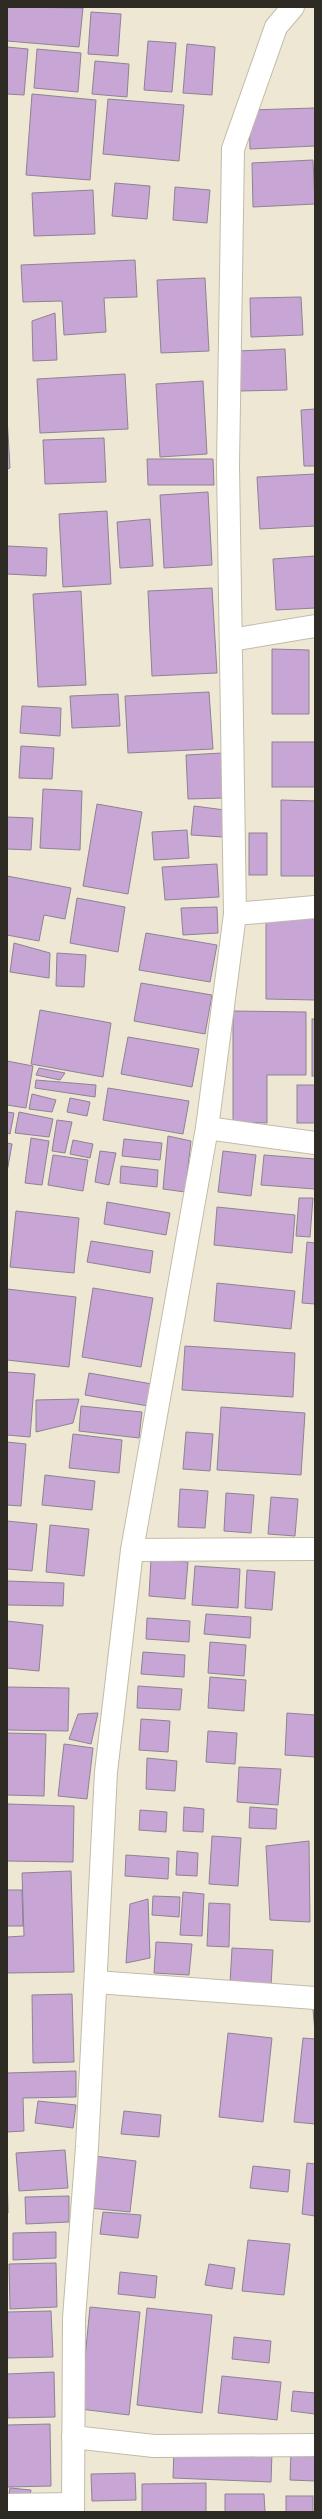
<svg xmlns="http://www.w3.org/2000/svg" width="322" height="2519" viewBox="0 0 322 2519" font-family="Karla,sans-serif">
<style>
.building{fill:#c7a6d5;stroke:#8d8392}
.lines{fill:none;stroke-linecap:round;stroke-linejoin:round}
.minor-casing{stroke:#c1bca9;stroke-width:24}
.tertiary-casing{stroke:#c1bca9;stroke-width:24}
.minor{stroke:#fff;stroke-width:22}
.tertiary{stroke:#fff;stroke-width:22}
</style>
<rect width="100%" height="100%" fill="#ede7d4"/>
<g class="building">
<polygon points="7,7 83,8 79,47 7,41"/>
<polygon points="91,12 121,14 118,56 88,54"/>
<polygon points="148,41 176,43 172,92 144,90"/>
<polygon points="187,44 215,47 212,95 183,93"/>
<polygon points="7,47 28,49 24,95 7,94"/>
<polygon points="37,49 81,53 78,92 34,88"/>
<polygon points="95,61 129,64 127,97 92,94"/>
<polygon points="32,94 96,100 90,180 26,175"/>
<polygon points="108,99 184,105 179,161 103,154"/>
<polygon points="315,108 315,146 250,149 249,110"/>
<polygon points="313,160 315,204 253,207 252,163"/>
<polygon points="115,183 150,186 147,219 112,216"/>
<polygon points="175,187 210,190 207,223 173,220"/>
<polygon points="93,190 95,234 34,236 32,193"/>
<polygon points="135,260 137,297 104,298 106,332 64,335 62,301 23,302 21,265"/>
<polygon points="205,278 209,351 161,353 157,280"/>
<polygon points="301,297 303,335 251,337 250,298"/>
<polygon points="55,313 57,360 33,361 32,321"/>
<polygon points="285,349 287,390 240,391 238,351"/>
<polygon points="125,374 128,429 40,433 37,379"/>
<polygon points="203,381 207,454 160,457 156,384"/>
<polygon points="315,409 315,466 304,466 301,410"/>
<polygon points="7,417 10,468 7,469"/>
<polygon points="104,438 106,482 45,484 43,440"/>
<polygon points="147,459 213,459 214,485 148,485"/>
<polygon points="315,474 315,526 260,529 257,477"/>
<polygon points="208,492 212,565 164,568 160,495"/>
<polygon points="107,511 111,584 63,587 59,514"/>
<polygon points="150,519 153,566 120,568 117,522"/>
<polygon points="7,546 47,548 46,576 7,574"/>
<polygon points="315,556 315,608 276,610 273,559"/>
<polygon points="212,588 217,673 152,676 148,591"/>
<polygon points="81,591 86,685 38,687 33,594"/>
<polygon points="272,649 309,650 309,714 272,714"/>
<polygon points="209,692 213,749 128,753 125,696"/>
<polygon points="118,694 120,726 72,728 70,696"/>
<polygon points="22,706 61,708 60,736 20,733"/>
<rect x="272" y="742" width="43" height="45"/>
<polygon points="21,746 54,748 52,779 19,778"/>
<polygon points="222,753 224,798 188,799 186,755"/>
<polygon points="43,789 82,791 80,850 40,848"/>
<polygon points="281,800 315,801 315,876 281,876"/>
<polygon points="97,804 142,812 128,894 83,886"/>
<polygon points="194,806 225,810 223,837 191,835"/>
<polygon points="7,817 33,818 31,850 7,849"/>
<polygon points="187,830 189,858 154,860 152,832"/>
<rect x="249" y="833" width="18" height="42"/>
<polygon points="217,864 219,897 165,900 162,867"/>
<polygon points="7,876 71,888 65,919 44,915 39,941 7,935"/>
<polygon points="77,898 125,907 118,952 70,943"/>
<polygon points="217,907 218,933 183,935 181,908"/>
<polygon points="266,915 315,915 315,1000 266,999"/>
<polygon points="146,933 217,945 210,982 139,970"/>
<polygon points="14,943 50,953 49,978 10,972"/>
<polygon points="57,953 86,955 84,987 56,986"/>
<polygon points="141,983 212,995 205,1034 134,1021"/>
<polygon points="40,1010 111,1023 103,1077 31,1064"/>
<polygon points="233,1011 306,1012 306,1075 267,1075 267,1123 233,1122"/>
<rect x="312" y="1019" width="3" height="57"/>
<polygon points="128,1037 199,1049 192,1087 121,1074"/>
<polygon points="7,1061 33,1066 26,1108 7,1105"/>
<polygon points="39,1068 65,1073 60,1080 36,1075"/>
<polygon points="36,1080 96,1085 95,1097 35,1088"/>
<rect x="297" y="1085" width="18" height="38"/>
<polygon points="108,1088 189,1101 183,1134 103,1120"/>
<polygon points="32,1094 56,1100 52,1112 29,1109"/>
<polygon points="70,1098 90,1102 87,1116 67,1112"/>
<polygon points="7,1112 14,1113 10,1134 7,1133"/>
<polygon points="19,1112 53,1119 49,1137 15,1133"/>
<polygon points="57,1120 72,1122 65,1153 52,1151"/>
<polygon points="168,1136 191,1141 185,1192 163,1189"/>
<polygon points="31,1138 49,1141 42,1185 25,1183"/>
<polygon points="124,1139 162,1143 160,1160 122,1156"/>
<polygon points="73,1140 93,1144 90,1158 70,1154"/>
<polygon points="7,1143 12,1144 7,1172"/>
<polygon points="100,1151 116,1153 109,1185 95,1182"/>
<polygon points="223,1151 256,1155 251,1196 218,1192"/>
<polygon points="53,1155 88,1160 83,1191 48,1185"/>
<polygon points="264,1155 315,1159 315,1189 261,1185"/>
<polygon points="121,1166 158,1170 157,1187 120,1183"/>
<polygon points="299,1198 313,1198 310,1237 296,1236"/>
<polygon points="107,1202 170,1213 166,1235 104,1224"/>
<polygon points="217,1207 295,1215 292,1253 214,1245"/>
<polygon points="16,1211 79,1218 74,1273 10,1267"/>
<polygon points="91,1241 153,1251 150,1273 87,1262"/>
<polygon points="307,1242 315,1243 315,1304 302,1303"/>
<polygon points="217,1283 295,1291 291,1329 214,1321"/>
<polygon points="93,1288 153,1298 141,1367 82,1357"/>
<polygon points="7,1289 76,1297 69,1367 7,1360"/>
<polygon points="185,1346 295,1353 293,1397 182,1390"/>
<polygon points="7,1372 35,1374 30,1437 7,1435"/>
<polygon points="89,1373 152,1384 148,1406 85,1395"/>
<polygon points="79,1399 73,1423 36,1432 36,1400"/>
<polygon points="81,1406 142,1412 139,1438 79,1431"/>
<polygon points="221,1407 305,1413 301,1475 217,1470"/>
<polygon points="186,1432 213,1434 210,1471 183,1469"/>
<polygon points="73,1434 122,1440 119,1473 69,1468"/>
<polygon points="7,1442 26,1444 21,1506 7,1505"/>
<polygon points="45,1475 95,1481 92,1510 42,1505"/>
<polygon points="180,1489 208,1491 205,1528 178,1527"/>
<polygon points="226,1493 254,1495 251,1533 224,1531"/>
<polygon points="271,1497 298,1499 295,1536 268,1534"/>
<polygon points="7,1521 37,1524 32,1571 7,1569"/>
<polygon points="50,1525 89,1529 84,1576 46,1572"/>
<polygon points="151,1559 188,1562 185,1599 149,1596"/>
<polygon points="195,1566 240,1569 238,1608 192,1605"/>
<polygon points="247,1570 275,1572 272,1610 245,1608"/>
<polygon points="7,1581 64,1583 63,1606 7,1605"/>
<polygon points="206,1614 251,1617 250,1638 204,1634"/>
<polygon points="147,1618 190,1621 189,1642 146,1639"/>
<polygon points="7,1621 43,1625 39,1671 7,1668"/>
<polygon points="210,1642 246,1645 244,1676 208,1673"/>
<polygon points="143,1652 185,1655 184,1677 141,1674"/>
<polygon points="210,1677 246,1680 244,1711 208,1708"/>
<polygon points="138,1686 182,1689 180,1710 137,1708"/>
<polygon points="7,1687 69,1688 68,1731 7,1730"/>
<polygon points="98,1713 91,1744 69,1739 78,1714"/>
<polygon points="287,1713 315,1715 315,1757 285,1755"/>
<polygon points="141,1719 170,1721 168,1752 139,1750"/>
<polygon points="208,1731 237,1733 235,1764 206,1762"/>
<polygon points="7,1733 46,1734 44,1796 7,1795"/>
<polygon points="64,1744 93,1748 87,1799 58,1796"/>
<polygon points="147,1758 177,1761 175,1791 146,1789"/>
<polygon points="239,1767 281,1769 278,1805 237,1802"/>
<polygon points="7,1804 74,1806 73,1862 7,1861"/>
<polygon points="184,1807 204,1809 203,1832 183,1831"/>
<polygon points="250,1807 277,1809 276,1829 249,1828"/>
<polygon points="140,1810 167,1812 166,1832 139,1830"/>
<polygon points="212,1836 241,1838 238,1886 209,1884"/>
<polygon points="309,1841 310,1922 270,1920 266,1846"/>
<polygon points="177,1851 198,1853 197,1876 176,1875"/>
<polygon points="126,1855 169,1858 168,1879 125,1876"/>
<polygon points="71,1871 74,1972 7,1973 7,1937 24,1936 22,1873"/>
<polygon points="7,1890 22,1890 23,1926 7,1926"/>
<polygon points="183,1892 204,1894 202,1936 180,1935"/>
<polygon points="153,1896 180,1897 179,1917 152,1915"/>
<polygon points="148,1899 150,1958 126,1963 130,1904"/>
<polygon points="209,1903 230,1904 229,1947 207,1946"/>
<polygon points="156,1942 192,1944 189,1975 154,1973"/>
<polygon points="232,1948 273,1950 271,1986 230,1983"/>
<polygon points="72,1994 74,2062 33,2063 32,1995"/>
<polygon points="313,2009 315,2009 315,2032"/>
<polygon points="228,2033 272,2038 263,2122 219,2117"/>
<polygon points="303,2038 315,2039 315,2124 294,2122"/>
<polygon points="76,2071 76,2097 23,2098 24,2131 7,2132 7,2073"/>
<polygon points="38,2101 76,2105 73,2128 35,2123"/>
<polygon points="124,2111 161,2115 159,2137 121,2134"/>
<polygon points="65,2150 68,2188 19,2191 16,2153"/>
<polygon points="94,2156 136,2161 130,2212 89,2208"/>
<polygon points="307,2163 315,2164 315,2216 302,2214"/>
<polygon points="253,2166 290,2170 288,2192 250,2188"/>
<polygon points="7,2167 8,2213 7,2213"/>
<polygon points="69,2196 69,2222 26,2224 25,2197"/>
<polygon points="103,2212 141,2215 138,2238 100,2234"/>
<polygon points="56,2232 56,2258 13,2260 13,2233"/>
<polygon points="248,2240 290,2244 284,2295 242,2291"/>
<polygon points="56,2263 57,2307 10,2309 9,2264"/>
<polygon points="209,2264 235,2268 232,2289 205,2285"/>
<polygon points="120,2272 157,2276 155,2298 118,2294"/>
<polygon points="90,2307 140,2312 129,2415 80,2409"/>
<polygon points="147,2308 212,2315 202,2413 137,2405"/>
<polygon points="51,2311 53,2357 7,2358 7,2312"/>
<polygon points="234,2337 271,2341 269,2363 232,2359"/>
<polygon points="54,2372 55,2417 8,2418 7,2374"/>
<polygon points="222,2376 281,2382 277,2420 218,2413"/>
<polygon points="293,2391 315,2393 315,2414 291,2411"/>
<polygon points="50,2424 51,2486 7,2487 7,2425"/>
<polygon points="174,2449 272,2452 271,2482 173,2478"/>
<polygon points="291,2451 315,2451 315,2481 290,2480"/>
<polygon points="135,2473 136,2500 92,2501 91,2474"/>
<polygon points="206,2483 206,2512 142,2512 142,2484"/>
<polygon points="10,2488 31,2490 29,2501 8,2500"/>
<polygon points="225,2494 264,2494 265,2512 225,2512"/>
<rect x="286" y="2496" width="27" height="16"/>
</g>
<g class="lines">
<g class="minor-casing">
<g id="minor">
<polyline points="231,640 315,626"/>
<polyline points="235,914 315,907"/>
<polyline points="207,1128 315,1143"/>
<polyline points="132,1550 315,1549"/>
<polyline points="96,1982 315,1998"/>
<polyline points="73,2437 154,2446 315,2445"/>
<polyline points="7,2505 73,2504"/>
</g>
</g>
<g class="tertiary-casing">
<polyline id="tertiary" points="73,2512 74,2318 87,2147 106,1772 132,1550 207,1128 235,914 228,466 233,149 276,27 293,7"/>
</g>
<use href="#minor" class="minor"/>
<use href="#tertiary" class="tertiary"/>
</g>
<rect width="322" height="2519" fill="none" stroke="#2d2b24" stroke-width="16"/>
</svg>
